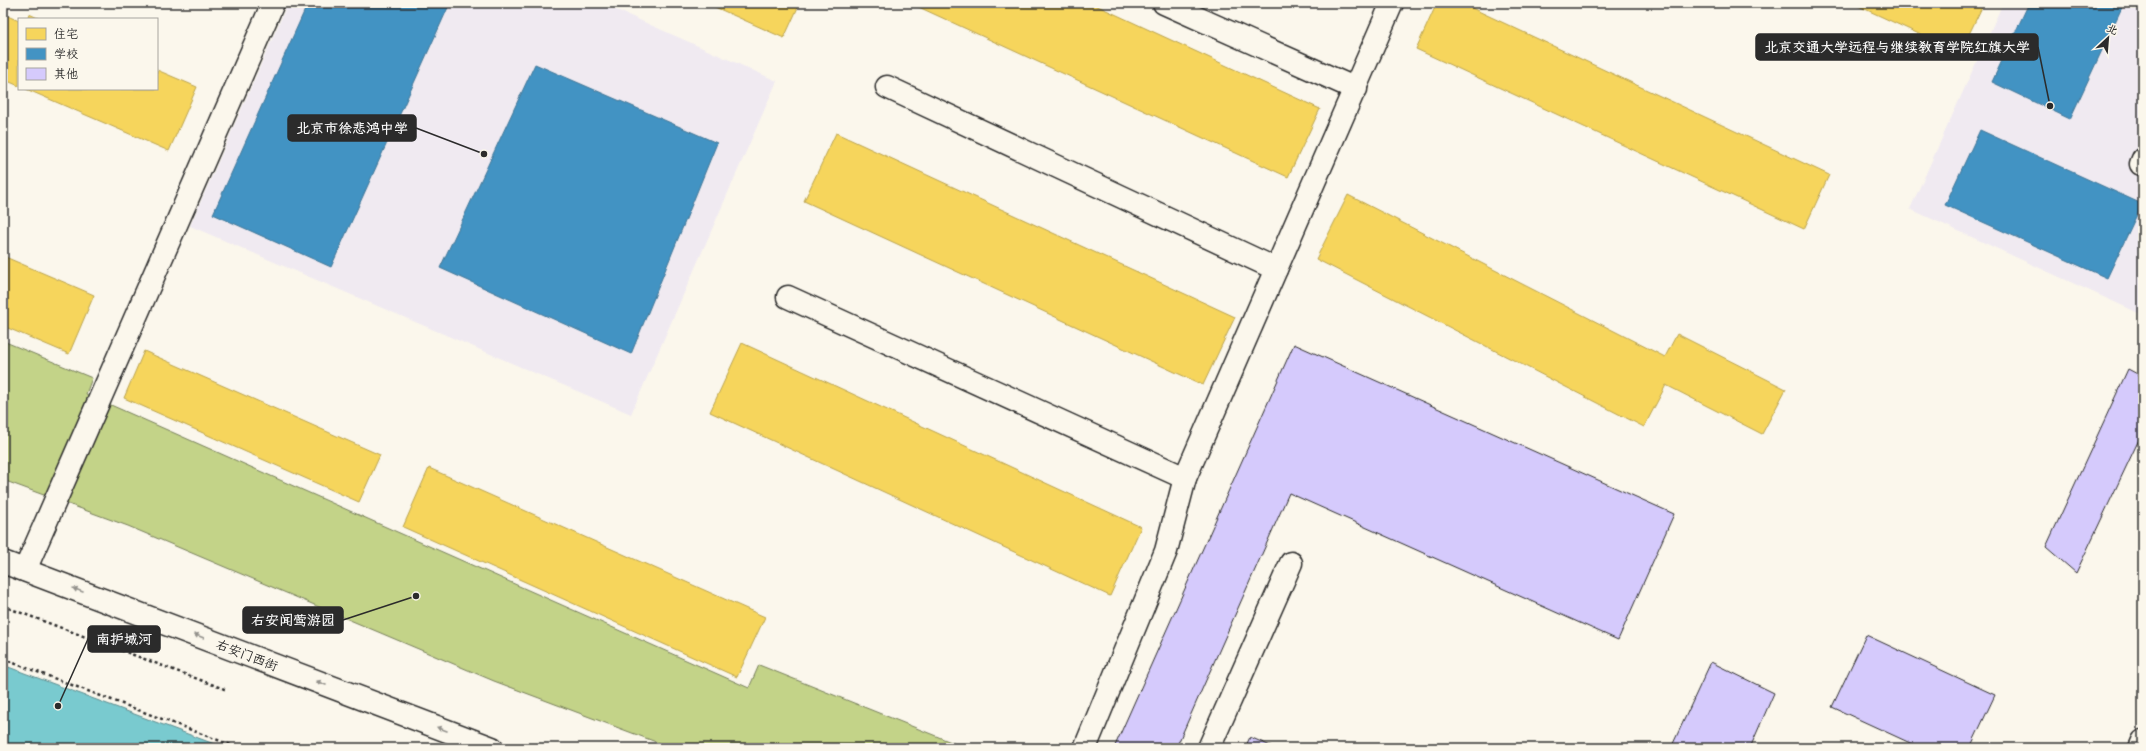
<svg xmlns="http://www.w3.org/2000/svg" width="2146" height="751" viewBox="0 0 2146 751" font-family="'Comic Neue','LXGW WenKai TC',sans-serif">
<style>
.built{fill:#f0eaf1}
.green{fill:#c3d388;stroke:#777f5a}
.water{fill:#79cacf;stroke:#5a8a8d}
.homes{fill:#f6d55c;stroke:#b9a24d}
.schools{fill:#4393c3;stroke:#3c7495}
.building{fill:#d5cafc;stroke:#2b2b2b}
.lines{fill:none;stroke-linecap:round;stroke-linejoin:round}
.minor-casing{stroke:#2b2b2b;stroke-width:25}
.major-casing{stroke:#2b2b2b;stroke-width:25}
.path{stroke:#2b2b2b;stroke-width:2.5;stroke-dasharray:3 3;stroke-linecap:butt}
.minor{stroke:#fbf7ec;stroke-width:22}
.major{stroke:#fbf7ec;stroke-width:22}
.oneway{fill:#93918c}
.labels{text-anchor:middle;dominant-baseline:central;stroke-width:4;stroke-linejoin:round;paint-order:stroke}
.street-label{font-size:13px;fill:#2b2b2b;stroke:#fbf7ec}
.leader{fill:none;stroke:#2b2b2b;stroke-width:1.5}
.callout-dot{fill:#2b2b2b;stroke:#fbf7ec;stroke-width:1.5}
.callout{fill:#2b2b2b;stroke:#2b2b2b;stroke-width:1.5}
.callout-label{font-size:14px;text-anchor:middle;font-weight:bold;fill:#fff}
</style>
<rect width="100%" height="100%" fill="#fbf7ec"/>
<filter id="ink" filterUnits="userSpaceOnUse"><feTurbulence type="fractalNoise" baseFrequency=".025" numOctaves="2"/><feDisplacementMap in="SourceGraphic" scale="8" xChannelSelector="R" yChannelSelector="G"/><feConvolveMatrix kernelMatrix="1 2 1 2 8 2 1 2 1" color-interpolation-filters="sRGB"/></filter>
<g filter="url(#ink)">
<g class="built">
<polygon points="288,3 601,3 777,81 631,414 190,226"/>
<polygon points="2003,3 2143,3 2143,315 1910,209"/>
</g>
<polygon class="green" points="3,341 92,378 86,394 749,688 759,665 966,748 672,748 494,681 128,526 3,480"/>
<polygon class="water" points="3,665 225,748 3,748"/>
<g class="homes">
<polygon points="706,3 800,3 784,38"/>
<polygon points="910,3 1091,3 1320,109 1288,177"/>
<polygon points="1437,3 1461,3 1829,175 1804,229 1416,49"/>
<polygon points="1852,3 1984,3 1960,53"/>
<polygon points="3,14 19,21 19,86 3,79"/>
<polygon points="29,14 40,19 27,19"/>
<polygon points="157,70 197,87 169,151 26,89 157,89"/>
<polygon points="836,133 1235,317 1203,385 804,201"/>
<polygon points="1348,195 1665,357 1677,334 1786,389 1762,434 1666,385 1644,427 1316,259"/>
<polygon points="3,256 94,295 69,354 3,326"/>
<polygon points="742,343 1141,527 1110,596 710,412"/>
<polygon points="144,351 380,455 359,502 124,398"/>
<polygon points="429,468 765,617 737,677 403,527"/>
</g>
<g class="schools">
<polygon points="308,3 450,3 331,267 213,214"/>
<polygon points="2029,3 2124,3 2070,119 1992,82"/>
<polygon points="535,64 717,143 631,354 440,268"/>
<polygon points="1980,130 2142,204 2107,278 1945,205"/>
</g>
<g class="building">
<polygon points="1294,344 1674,514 1618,640 1289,493 1176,748 1114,748"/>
<polygon points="2128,369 2143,377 2143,431 2076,573 2046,547"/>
<polygon points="1866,635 1995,695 1970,748 1921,748 1832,707"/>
<polygon points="1711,662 1774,693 1750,748 1671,748"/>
<polygon points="1250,737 1275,748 1245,748"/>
</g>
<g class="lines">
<g class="minor-casing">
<g id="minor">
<polyline points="1164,3 1356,89"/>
<polyline points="887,87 1276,269"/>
<polyline points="2141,164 2143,159"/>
<polyline points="788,297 1185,478"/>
<polyline points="3,562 492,748"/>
<polyline points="25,570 273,3"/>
<polyline points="1085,748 1166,551 1185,478 1392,3"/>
<polyline points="1209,748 1291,563"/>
</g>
</g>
<g class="major-casing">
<polyline id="major" points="2140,748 2143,741"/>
</g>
<g class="path">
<polyline points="3,606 227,690"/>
<polyline points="3,659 239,748"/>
</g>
<use href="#minor" class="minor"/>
<use href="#major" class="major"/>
</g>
<defs><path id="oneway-solid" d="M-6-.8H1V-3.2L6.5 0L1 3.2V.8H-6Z"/></defs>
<g class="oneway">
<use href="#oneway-solid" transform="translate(78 590) rotate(-159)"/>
<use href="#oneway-solid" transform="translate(199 636) rotate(-159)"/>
<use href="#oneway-solid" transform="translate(321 683) rotate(-159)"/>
<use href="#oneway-solid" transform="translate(442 729) rotate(-159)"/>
</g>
</g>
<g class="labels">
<g class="street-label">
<text transform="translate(247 655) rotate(21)">右安门西街</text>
</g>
</g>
<path class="leader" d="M2050 106L2038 47M484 154L416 128M416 596L343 620M58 706L88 639"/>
<g class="callout-dot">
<circle cx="2050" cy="106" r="4"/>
<circle cx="484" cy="154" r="4"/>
<circle cx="416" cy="596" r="4"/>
<circle cx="58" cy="706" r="4"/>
</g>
<g class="callout">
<rect x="1756" y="34" width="282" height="26" rx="4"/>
<rect x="288" y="115" width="128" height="26" rx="4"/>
<rect x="243" y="607" width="100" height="26" rx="4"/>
<rect x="88" y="626" width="72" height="26" rx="4"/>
</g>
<g class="callout-label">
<text x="1897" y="52">北京交通大学远程与继续教育学院红旗大学</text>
<text x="352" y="133">北京市徐悲鸿中学</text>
<text x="293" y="625">右安闻莺游园</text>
<text x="124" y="644">南护城河</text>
</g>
<rect width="2146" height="751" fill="none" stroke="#fbf7ec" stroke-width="16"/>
<rect x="8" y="8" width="2130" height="735" fill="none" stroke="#2b2b2b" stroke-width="1.5" filter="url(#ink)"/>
<rect x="18" y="18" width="140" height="72" fill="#fbf7ec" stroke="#a8a59f"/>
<rect x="26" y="28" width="20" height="12" fill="#f6d55c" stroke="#a8a59f"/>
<text x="54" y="38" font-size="12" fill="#2b2b2b">住宅</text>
<rect x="26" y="48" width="20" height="12" fill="#4393c3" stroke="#a8a59f"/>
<text x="54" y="58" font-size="12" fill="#2b2b2b">学校</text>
<rect x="26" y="68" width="20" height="12" fill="#d5cafc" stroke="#a8a59f"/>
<text x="54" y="78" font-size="12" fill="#2b2b2b">其他</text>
<g transform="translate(2108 38) rotate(26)" stroke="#fbf7ec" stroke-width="3" paint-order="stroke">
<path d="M0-3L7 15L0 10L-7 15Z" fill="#2b2b2b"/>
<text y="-6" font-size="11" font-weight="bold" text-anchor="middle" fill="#2b2b2b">北</text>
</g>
</svg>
